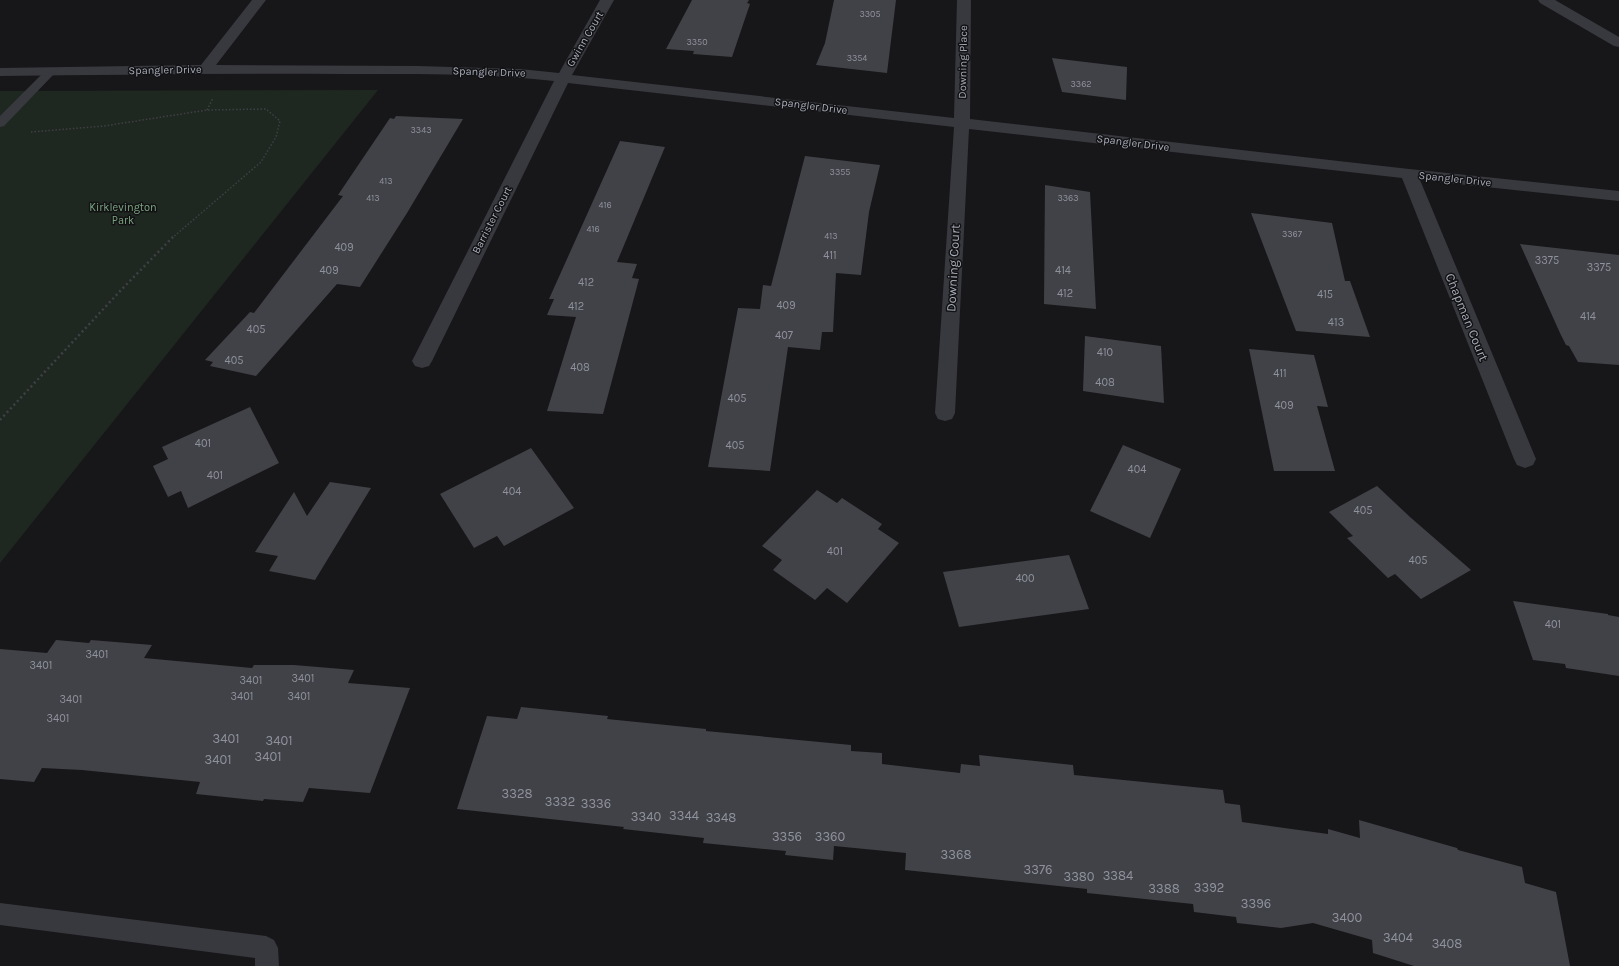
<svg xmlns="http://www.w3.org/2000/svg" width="1619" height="966" viewBox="0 0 1619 966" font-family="Karla,sans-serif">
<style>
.green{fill:#1f2820}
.building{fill:#414247}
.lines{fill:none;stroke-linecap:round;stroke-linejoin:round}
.path-far1{stroke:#3e4046;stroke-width:1.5;stroke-dasharray:1.5 2;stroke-linecap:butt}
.path{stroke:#3e4046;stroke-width:2.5;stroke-dasharray:2 3;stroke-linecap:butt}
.service{fill:#38393f;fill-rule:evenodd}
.minor{fill:#38393f;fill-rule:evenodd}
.labels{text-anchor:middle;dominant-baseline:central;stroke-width:3;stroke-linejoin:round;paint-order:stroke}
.far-number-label{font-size:9px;fill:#8e929d}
.far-street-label{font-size:11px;fill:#a8adba;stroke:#121214}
.far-park-label{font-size:11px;fill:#7ea683;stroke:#121214}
.number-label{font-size:11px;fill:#8e929d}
.street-label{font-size:13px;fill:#a8adba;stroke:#121214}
.near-number-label{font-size:13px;fill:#8e929d}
</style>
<rect width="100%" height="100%" fill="#171719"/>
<polygon class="green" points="378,90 0,563 0,91"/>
<g class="building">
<polygon points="692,0 749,0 747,3 750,4 732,57 693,54 694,51 666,49"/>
<polygon points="834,0 896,0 887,73 816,65 825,43"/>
<polygon points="1052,58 1127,67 1126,100 1062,92"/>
<polygon points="396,116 463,119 407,213 360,287 337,284 256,376 210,366 213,362 205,360 250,312 254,313 343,196 338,195 390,118 394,119"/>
<polygon points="620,141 665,147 617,262 637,264 632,278 639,279 603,414 547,411 576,317 547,315 554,299 549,299"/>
<polygon points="805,156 880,165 869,212 861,275 836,273 833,332 822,332 820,350 788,347 770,471 708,467 738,308 760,309 763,285 771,286"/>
<polygon points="1045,185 1090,192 1096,309 1044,304"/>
<polygon points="1251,213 1332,223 1345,281 1350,281 1370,337 1296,331"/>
<polygon points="1520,244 1619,255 1619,365 1578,362 1569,346 1566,345 1560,333"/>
<polygon points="1085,336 1161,346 1164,403 1083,391"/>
<polygon points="1249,349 1314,355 1328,407 1317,406 1335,471 1274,471"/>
<polygon points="250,407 279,463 188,508 181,491 168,497 153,466 168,459 162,447"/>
<polygon points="1123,445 1181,469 1150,538 1090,511"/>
<polygon points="531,448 574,508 504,546 497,536 474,548 440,494"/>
<polygon points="330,482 371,488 315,580 269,571 278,556 255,552 294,492 307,516"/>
<polygon points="1377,486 1410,517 1471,570 1421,599 1395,574 1388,578 1347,538 1353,536 1329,512"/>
<polygon points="817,490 837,503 842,498 882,524 878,529 899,543 847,603 827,588 815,600 773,570 782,560 762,546"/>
<polygon points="1069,555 1089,609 959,627 943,572"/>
<polygon points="1513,601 1608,614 1608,615 1619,617 1619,676 1566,668 1565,664 1533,660"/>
<polygon points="56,640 89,643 91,640 152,645 144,658 252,668 254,665 294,665 354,670 348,683 410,688 370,793 309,788 303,802 264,799 263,801 196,794 200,782 82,770 42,768 34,782 0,779 0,649 47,653"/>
<polygon points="521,707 608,716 607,719 706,729 706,731 851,745 851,751 882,753 882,764 960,773 961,764 980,766 979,755 1073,765 1074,775 1223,790 1225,803 1240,805 1242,822 1328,834 1328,829 1360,838 1359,820 1457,848 1458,850 1522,867 1525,883 1556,892 1570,966 1414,966 1373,953 1372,940 1313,923 1281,928 1237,923 1236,917 1194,912 1193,904 1087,893 1087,889 905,870 906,853 834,846 833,860 785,855 786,851 703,843 704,838 623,829 624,827 457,809 487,716 517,719"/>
</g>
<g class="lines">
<g class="path-far1">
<polyline points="207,110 213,98"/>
<polyline points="31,132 104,126 207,110 266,109 280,121 276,137 261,162 172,238"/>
</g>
<polyline class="path" points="0,420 122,289 173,237"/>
<g class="service">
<polygon points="50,69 54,70 56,72 54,74 4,126 0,127 0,116 46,70"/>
<polygon points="0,903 266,936 274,940 278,948 279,966 255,966 255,958 0,925"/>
</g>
<g class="minor">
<path d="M252,0H266L216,65L418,66L520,69L559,73L600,0H614L572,75L954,118L957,0H971L970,119L1409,169L1619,191V201L1420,180L1536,459L1533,465L1525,468L1517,465L1514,459L1402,178L969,129L955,413L952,419L945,421L938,419L935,413L954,127L568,83L432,361L429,366L422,368L415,366L412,361L554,81C484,73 413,74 342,74C228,73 114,75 0,76V68L201,65Z"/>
<polygon points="1538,0 1555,0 1619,37 1619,47 1614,46 1540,3"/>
</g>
</g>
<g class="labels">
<g class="far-number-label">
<text x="870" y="14">3305</text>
<text x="697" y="42">3350</text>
<text x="857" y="58">3354</text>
<text x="1081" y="84">3362</text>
<text x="421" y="130">3343</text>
<text x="840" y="172">3355</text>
<text x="386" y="181">413</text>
<text x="373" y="198">413</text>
<text x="1068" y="198">3363</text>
<text x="605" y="205">416</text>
<text x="593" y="229">416</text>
<text x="1292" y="234">3367</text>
<text x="831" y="236">413</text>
</g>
<g class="far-street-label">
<text transform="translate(585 39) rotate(-60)">Gwinn Court</text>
<text transform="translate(963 62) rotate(-89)">Downing Place</text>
<text transform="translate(165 70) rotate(-1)">Spangler Drive</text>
<text transform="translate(489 72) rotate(2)">Spangler Drive</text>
<text transform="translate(811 106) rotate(7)">Spangler Drive</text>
<text transform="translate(1133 143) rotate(7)">Spangler Drive</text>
<text transform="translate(1455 179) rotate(6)">Spangler Drive</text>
<text transform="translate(492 220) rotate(-63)">Barrister Court</text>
</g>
<g class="far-park-label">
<text x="123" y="207">Kirklevington<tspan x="123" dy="13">Park</tspan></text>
</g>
<g class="number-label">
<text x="344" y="247">409</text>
<text x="830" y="255">411</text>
<text x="1547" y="260">3375</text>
<text x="1599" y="267">3375</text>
<text x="329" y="270">409</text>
<text x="1063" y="270">414</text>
<text x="586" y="282">412</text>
<text x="1065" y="293">412</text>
<text x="1325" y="294">415</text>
<text x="786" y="305">409</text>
<text x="576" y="306">412</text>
<text x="1588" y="316">414</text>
<text x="1336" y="322">413</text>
<text x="256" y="329">405</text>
<text x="784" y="335">407</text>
<text x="1105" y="352">410</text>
<text x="234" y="360">405</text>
<text x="580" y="367">408</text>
<text x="1280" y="373">411</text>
<text x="1105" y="382">408</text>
<text x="737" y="398">405</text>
<text x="1284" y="405">409</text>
<text x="203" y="443">401</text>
<text x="735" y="445">405</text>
<text x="1137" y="469">404</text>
<text x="215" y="475">401</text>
<text x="512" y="491">404</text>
<text x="1363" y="510">405</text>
<text x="835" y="551">401</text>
<text x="1418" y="560">405</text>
<text x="1025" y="578">400</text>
<text x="1553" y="624">401</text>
<text x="97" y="654">3401</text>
<text x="41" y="665">3401</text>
<text x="303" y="678">3401</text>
<text x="251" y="680">3401</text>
<text x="242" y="696">3401</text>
<text x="299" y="696">3401</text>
<text x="71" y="699">3401</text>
<text x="58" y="718">3401</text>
</g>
<g class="street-label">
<text transform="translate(953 268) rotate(-87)">Downing Court</text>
<text transform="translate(1467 317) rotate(68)">Chapman Court</text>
</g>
<g class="near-number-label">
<text x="226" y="738">3401</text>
<text x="279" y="740">3401</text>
<text x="268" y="756">3401</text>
<text x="218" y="759">3401</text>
<text x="517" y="793">3328</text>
<text x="560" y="801">3332</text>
<text x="596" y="803">3336</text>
<text x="684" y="815">3344</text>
<text x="646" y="816">3340</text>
<text x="721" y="817">3348</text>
<text x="787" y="836">3356</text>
<text x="830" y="836">3360</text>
<text x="956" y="854">3368</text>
<text x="1038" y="869">3376</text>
<text x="1118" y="875">3384</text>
<text x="1079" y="876">3380</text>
<text x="1209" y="887">3392</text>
<text x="1164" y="888">3388</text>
<text x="1256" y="903">3396</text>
<text x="1347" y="917">3400</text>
<text x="1398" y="937">3404</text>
<text x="1447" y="943">3408</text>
</g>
</g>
</svg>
